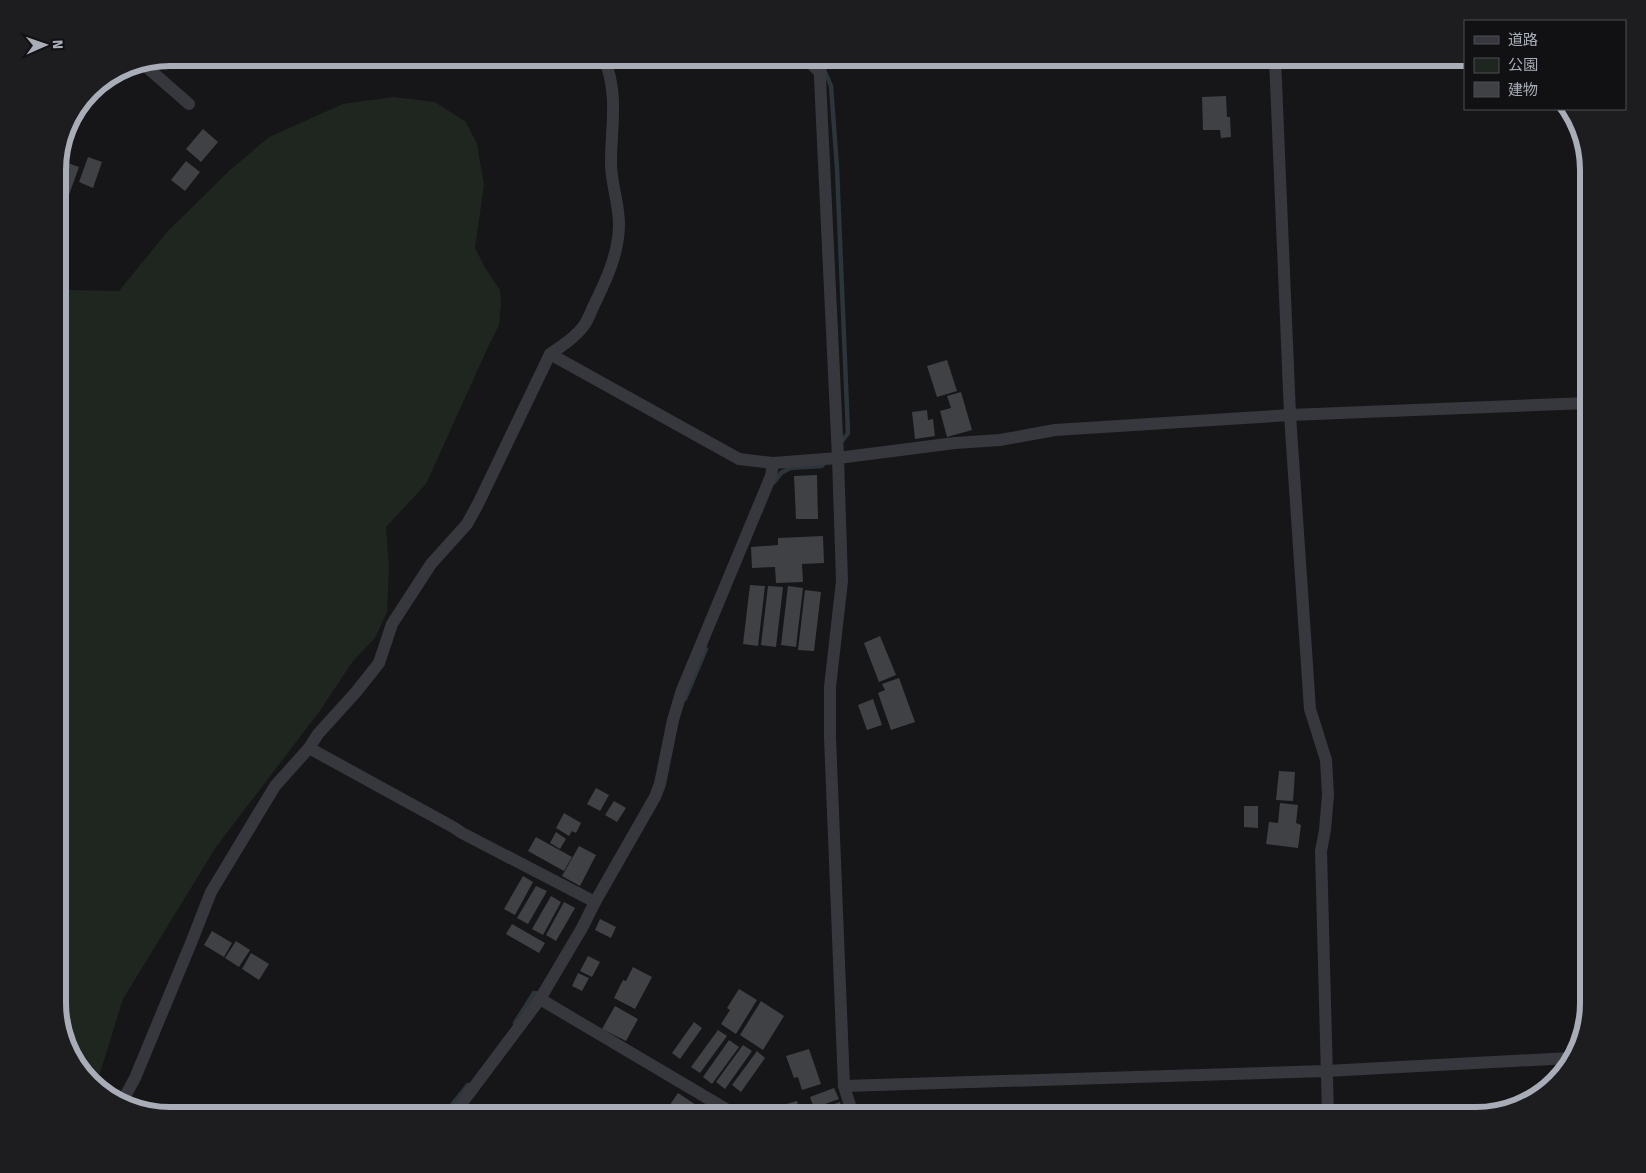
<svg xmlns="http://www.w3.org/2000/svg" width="1646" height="1173" viewBox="0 0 1646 1173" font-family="'Fira Sans','Noto Sans JP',sans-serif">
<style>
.green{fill:#1e261f}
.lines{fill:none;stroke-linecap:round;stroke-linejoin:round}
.stream{stroke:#2c353c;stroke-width:4.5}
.building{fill:#404145}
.minor{stroke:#37383d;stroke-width:12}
.rim{fill:none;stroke:#a8adb8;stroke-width:6}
</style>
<rect width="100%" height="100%" fill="#161618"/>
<polygon class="green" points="393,97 435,102 466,122 477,144 484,185 475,248 485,268 500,290 501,304 499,325 488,347 426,484 386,527 389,567 387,612 375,638 353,661 319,712 216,847 123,999 96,1086 72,1059 58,1010 58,288 68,290 119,291 167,232 230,170 269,137 343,104"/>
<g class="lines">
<g class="stream">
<polyline points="823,67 831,86 837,168 848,433 840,444"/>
<polyline points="774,482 781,473 790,468 822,466 825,462"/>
<polyline points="685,699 706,649"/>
<polyline points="515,1023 534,993 541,994"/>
<polyline points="444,1115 468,1085"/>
</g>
</g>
<g class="building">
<polygon points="1226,96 1227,117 1230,117 1231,137 1221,138 1220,130 1203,130 1202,97"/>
<polygon points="203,129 218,142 201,162 186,149"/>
<polygon points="63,142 66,143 62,155 60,154"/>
<polygon points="88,157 102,162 93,188 79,182"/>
<polygon points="59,160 79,167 66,203 58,200"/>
<polygon points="186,161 200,172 185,191 171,180"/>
<polygon points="58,205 62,207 58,219"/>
<polygon points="947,360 957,391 937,397 927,366"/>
<polygon points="961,392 972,430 947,437 940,411 951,408 947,396"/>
<polygon points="927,410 928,420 933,419 935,436 915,439 912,412"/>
<polygon points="817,475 818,519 796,519 794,476"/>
<polygon points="823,536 824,563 802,564 803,582 776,583 775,567 752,568 751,547 778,545 778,538"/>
<polygon points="750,585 765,586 758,646 743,644"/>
<polygon points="768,586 783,587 776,647 761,645"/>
<polygon points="788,586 803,588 796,647 781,645"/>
<polygon points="805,590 821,592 814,651 798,650"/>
<polygon points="880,636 896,675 879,682 864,643"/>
<polygon points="899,678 915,722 891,730 878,693 885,690 882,684"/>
<polygon points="873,699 882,725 867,730 858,705"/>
<polygon points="1279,771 1295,772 1293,801 1276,800"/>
<polygon points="596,788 609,795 600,811 587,804"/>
<polygon points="614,801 626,808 617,822 605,815"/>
<polygon points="1280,803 1298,805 1296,823 1301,825 1298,848 1266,844 1269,822 1278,823"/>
<polygon points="1244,806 1258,806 1258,828 1244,827"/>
<polygon points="564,813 581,823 576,833 572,831 569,836 556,828"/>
<polygon points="556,832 566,839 560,849 550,843"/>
<polygon points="536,837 572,857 564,871 528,851"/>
<polygon points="579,846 596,855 580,886 562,876"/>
<polygon points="523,876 533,882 515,915 504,909"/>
<polygon points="536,886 547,891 528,924 517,918"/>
<polygon points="551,896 561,902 543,935 532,929"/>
<polygon points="564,902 575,908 556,941 546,935"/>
<polygon points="600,919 616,927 611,938 595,930"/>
<polygon points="512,924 545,943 539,953 506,934"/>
<polygon points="212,931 232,943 224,957 204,945"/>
<polygon points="236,941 250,950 239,967 225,958"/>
<polygon points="251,953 269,964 259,980 242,969"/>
<polygon points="588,956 600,962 592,977 580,971"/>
<polygon points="633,967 652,977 635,1009 614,998 623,980 626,981"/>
<polygon points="578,973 589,978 582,991 572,986"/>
<polygon points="739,989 757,1000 736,1034 721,1024 730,1010 727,1008"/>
<polygon points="761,1001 784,1016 763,1050 740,1035"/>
<polygon points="615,1006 638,1019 626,1041 602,1029"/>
<polygon points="694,1022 702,1028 680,1059 672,1053"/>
<polygon points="718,1030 727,1036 700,1073 691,1067"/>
<polygon points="729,1040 739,1047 712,1084 703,1077"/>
<polygon points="743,1045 752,1051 725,1089 716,1082"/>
<polygon points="809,1049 821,1084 802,1090 798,1077 794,1078 786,1056"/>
<polygon points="757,1051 765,1058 741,1092 732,1085"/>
<polygon points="834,1088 839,1099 814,1108 810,1097"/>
<polygon points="678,1093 708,1113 707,1115 663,1115"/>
<polygon points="797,1101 801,1115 774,1115 772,1108"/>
<polygon points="840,1102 844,1115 815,1115 814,1111"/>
</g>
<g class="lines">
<g class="minor">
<polyline points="805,58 820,72"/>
<polyline points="819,58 838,458 842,581 830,687 830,737 844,1086 853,1115"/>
<polyline points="1275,58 1290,415 1310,709 1326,760 1328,795 1325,830 1321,851 1328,1115"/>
<polyline points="142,63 189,104"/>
<polyline points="550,354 739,459 773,463 838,458 955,443 1000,440 1055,430 1290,415 1588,403"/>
<polyline points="309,748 453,827 462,833 595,902"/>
<polyline points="540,999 736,1115"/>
<polyline points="844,1086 1326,1071 1570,1058"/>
<path d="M123,1100L135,1078L191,943L211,892L275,786L309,748L318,734L356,692L379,663L392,624L431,564L467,524L478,504L550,354C562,346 577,336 585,324C588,319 591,312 593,307C606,281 619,253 619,224C619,203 611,184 611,163C611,125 619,95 604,58"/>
<polyline points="453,1115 540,999 582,928 595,902 655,797 660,784 673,720 682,690 771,476 773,463"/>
</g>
</g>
<path d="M0 0H1646V1173H0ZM170 66H1476A104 104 0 0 1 1580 170V1003A104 104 0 0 1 1476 1107H170A104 104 0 0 1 66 1003V170A104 104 0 0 1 170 66Z" fill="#1d1d20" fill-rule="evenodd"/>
<path class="rim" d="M170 66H1476A104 104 0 0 1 1580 170V1003A104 104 0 0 1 1476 1107H170A104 104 0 0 1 66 1003V170A104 104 0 0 1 170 66Z"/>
<rect x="1464" y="20" width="162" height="90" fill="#111113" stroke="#4d4f55"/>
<rect x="1474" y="36" width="25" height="8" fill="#37383d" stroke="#4d4f55"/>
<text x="1508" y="45" font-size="15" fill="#a8adb8">道路</text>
<rect x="1474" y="58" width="25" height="15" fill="#1e261f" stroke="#4d4f55"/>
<text x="1508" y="70" font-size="15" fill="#a8adb8">公園</text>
<rect x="1474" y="82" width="25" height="15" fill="#404145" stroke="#4d4f55"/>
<text x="1508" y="95" font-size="15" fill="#a8adb8">建物</text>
<g transform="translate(45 45) rotate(88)" stroke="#111113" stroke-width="4" paint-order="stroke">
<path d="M0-4L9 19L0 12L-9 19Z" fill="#a8adb8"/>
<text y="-8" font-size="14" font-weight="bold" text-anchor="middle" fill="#a8adb8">N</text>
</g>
</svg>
